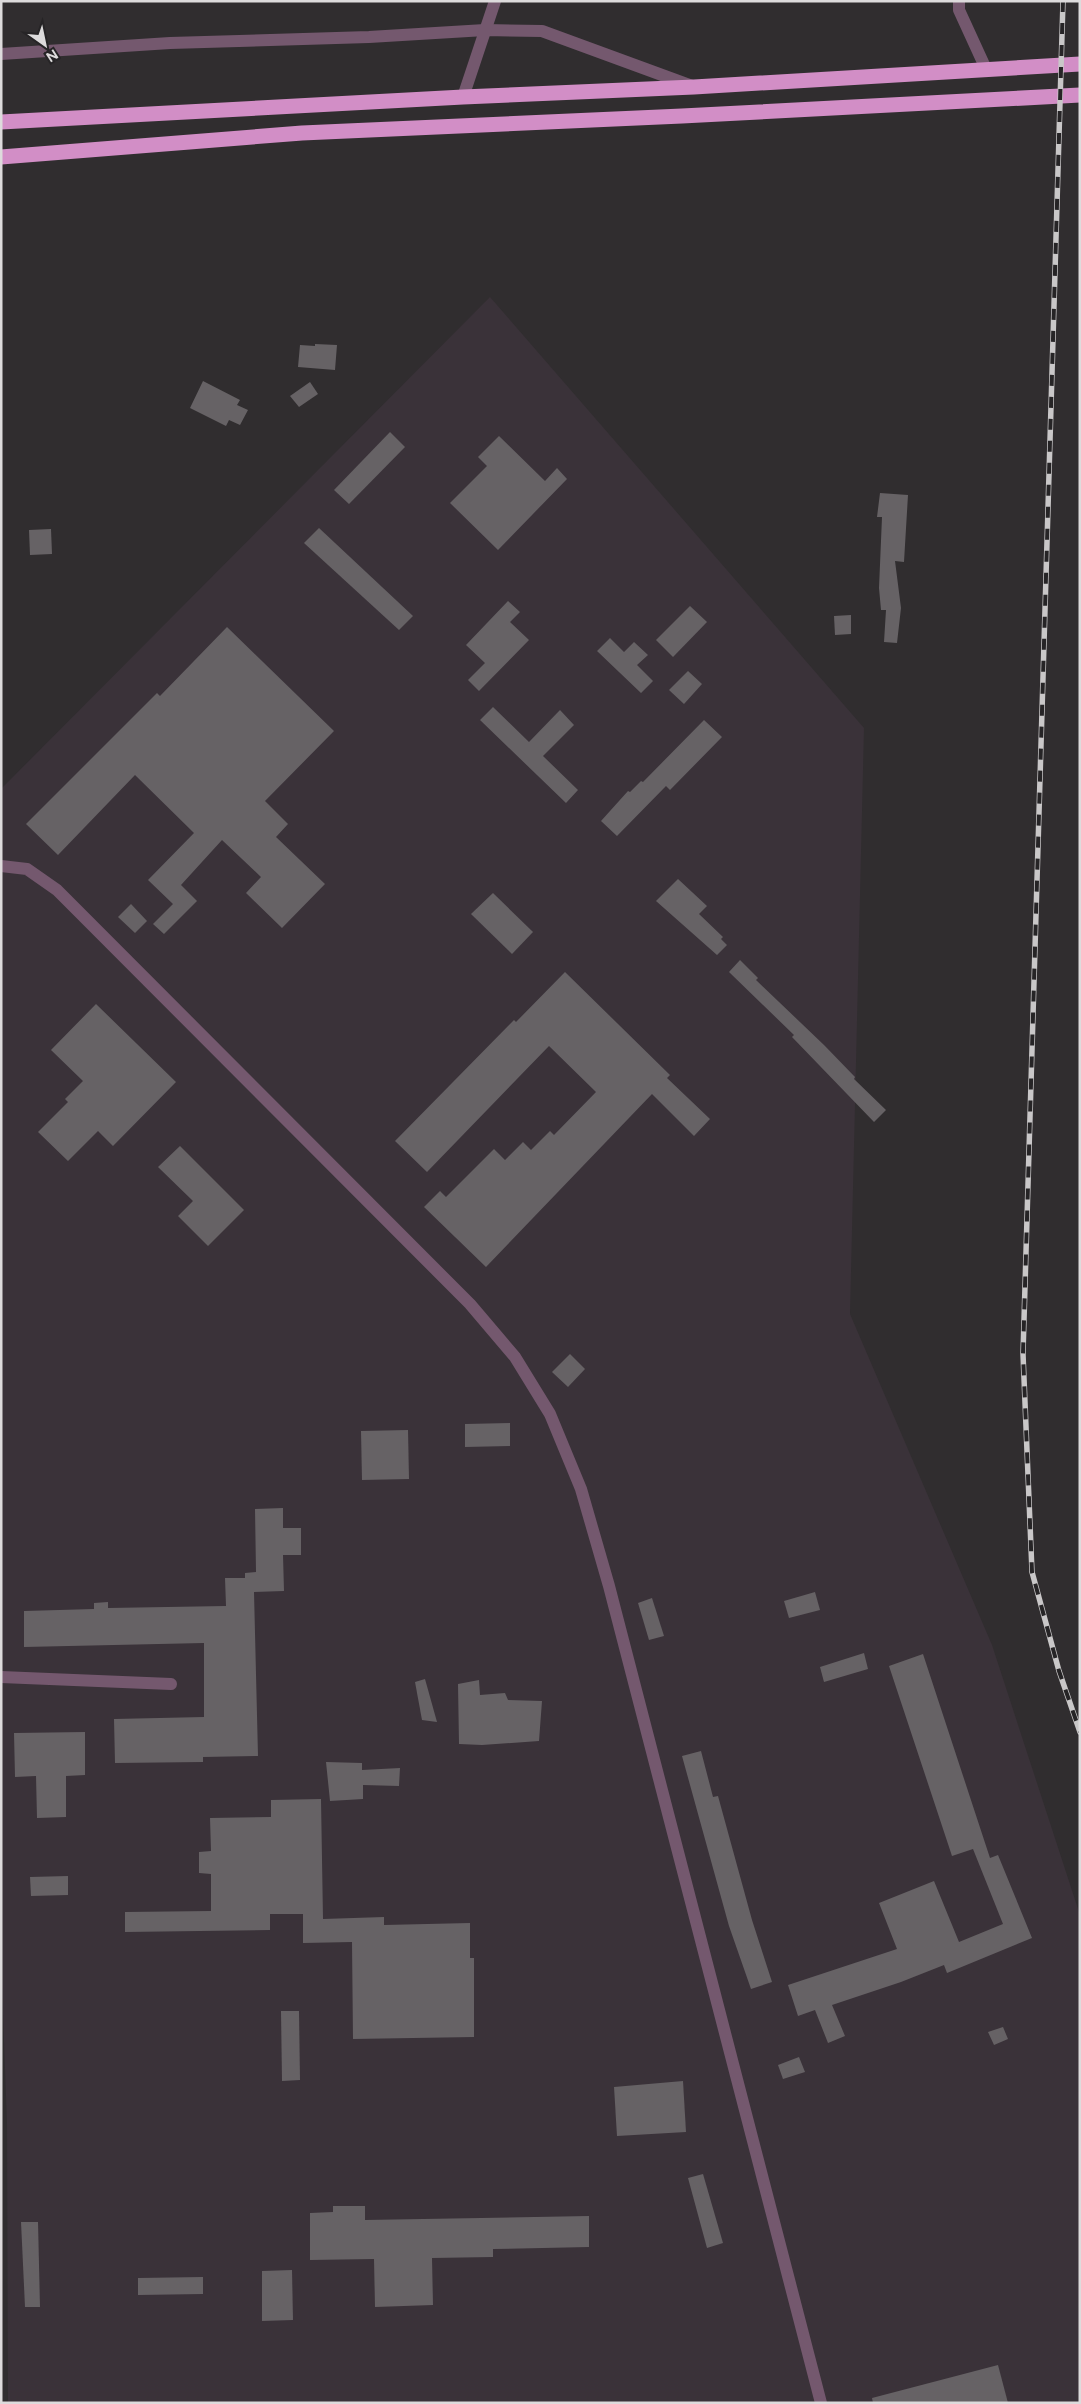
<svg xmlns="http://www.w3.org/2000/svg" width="1081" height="2404" viewBox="0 0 1081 2404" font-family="Figtree,sans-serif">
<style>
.built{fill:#3a3239}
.building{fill:#666265}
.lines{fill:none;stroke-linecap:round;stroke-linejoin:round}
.minor{stroke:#74586e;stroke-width:12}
.highway{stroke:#d28ec6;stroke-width:15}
.rail-casing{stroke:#c9c7c8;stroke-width:5.5}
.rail{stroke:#262426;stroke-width:4;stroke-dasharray:11;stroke-linecap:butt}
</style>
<rect width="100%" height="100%" fill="#302d2f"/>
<polygon class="built" points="490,297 864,728 850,1314 992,1645 1080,1915 1080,2403 8,2403 7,2123 1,1960 1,789"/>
<g class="building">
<polygon points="315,344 337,345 335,370 298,367 300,345 315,346"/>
<polygon points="203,381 240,400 237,405 248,410 240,425 229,420 226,426 190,408"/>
<polygon points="310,382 318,394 299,407 290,396"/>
<polygon points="390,432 405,447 349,504 334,490"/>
<polygon points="499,436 545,481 557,468 567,479 498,550 450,503 487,466 478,457"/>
<polygon points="880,493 908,495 904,562 895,561 901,608 897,643 884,642 886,610 881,610 879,588 882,517 877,517"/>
<polygon points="319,528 413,616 399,630 304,543"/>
<polygon points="51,529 52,554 30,555 29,530"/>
<polygon points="508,601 520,612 510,622 529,640 479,691 468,680 485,663 466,645"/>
<polygon points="690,606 707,622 673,657 656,640"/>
<polygon points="851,615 851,634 835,635 834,616"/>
<polygon points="227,627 334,731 265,801 288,824 276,837 325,884 282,928 246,893 261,877 222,840 181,885 197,901 164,934 153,924 173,904 148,880 194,833 135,775 58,855 26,824 157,693 160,696"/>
<polygon points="610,638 624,652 634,642 648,655 637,665 653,681 641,693 597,651"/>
<polygon points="688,671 702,684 684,704 669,690"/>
<polygon points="493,707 529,742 560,710 574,725 543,756 578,790 566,803 480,720"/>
<polygon points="704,720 722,737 670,790 666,786 617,836 601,821 628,791 630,792 641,781 643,782"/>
<polygon points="678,879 707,906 699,914 723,937 721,939 727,945 717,955 656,901"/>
<polygon points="493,893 533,932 512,954 471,914"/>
<polygon points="131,904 147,921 135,933 118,917"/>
<polygon points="740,960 758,978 756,980 824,1045 855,1077 854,1079 886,1110 874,1122 792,1037 794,1035 729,972"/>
<polygon points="565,972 670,1075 667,1078 710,1119 694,1136 652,1094 486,1267 424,1207 440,1191 446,1197 494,1149 505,1160 523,1142 531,1150 550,1131 554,1135 596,1092 549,1046 427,1172 395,1141 514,1020 516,1022"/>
<polygon points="96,1004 176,1082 113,1146 98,1131 68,1161 38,1132 68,1102 65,1099 83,1081 51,1050"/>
<polygon points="180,1146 244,1210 208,1246 178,1216 193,1201 158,1167"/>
<polygon points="570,1354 585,1369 568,1387 552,1372"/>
<polygon points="510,1423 510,1446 465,1447 465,1424"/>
<polygon points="408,1430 409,1479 362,1480 361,1431"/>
<polygon points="283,1508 283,1528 301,1528 301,1555 283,1555 284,1591 254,1592 258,1756 203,1757 203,1762 115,1763 114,1719 204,1717 204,1643 24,1647 24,1611 94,1609 94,1603 108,1602 108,1608 226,1606 225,1578 245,1578 245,1573 256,1572 255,1509"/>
<polygon points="815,1592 820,1610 789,1618 784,1601"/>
<polygon points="652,1598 664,1636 649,1640 638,1603"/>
<polygon points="864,1653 868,1669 824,1682 820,1667"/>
<polygon points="923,1654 990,1858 998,1855 1032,1938 947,1973 944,1965 901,1982 832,2005 845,2036 828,2043 815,2010 798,2016 788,1985 897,1949 879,1903 934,1881 959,1942 1003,1924 973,1849 952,1856 889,1666"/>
<polygon points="425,1679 437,1722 422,1720 415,1682"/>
<polygon points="479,1680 480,1695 505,1693 508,1700 542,1701 539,1741 482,1745 459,1744 458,1684"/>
<polygon points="85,1732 85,1775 66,1776 66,1817 37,1818 36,1776 15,1777 14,1733"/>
<polygon points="701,1751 713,1797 718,1796 752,1920 772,1982 751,1989 729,1926 682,1756"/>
<polygon points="326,1762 362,1763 362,1770 400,1768 399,1786 363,1785 363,1799 330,1801"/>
<polygon points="321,1799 323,1919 384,1917 384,1925 470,1923 470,1958 474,1958 474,2037 353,2039 352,1942 303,1943 303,1914 270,1914 270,1930 125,1932 125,1912 211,1911 211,1874 199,1873 199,1852 211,1851 210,1818 271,1817 271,1800"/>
<polygon points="68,1876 68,1895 31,1896 30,1877"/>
<polygon points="281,2011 299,2011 300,2080 282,2081"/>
<polygon points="1003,2027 1008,2039 994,2045 988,2032"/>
<polygon points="799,2057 805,2072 783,2079 778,2065"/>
<polygon points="683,2081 686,2132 617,2136 614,2087"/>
<polygon points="703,2174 723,2243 707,2248 688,2178"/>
<polygon points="333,2206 365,2206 365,2220 589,2216 589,2247 493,2249 493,2257 432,2258 433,2305 375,2307 374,2259 310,2260 310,2213 333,2212"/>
<polygon points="21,2222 38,2222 40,2307 25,2307"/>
<polygon points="292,2270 293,2320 262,2321 262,2271"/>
<polygon points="203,2277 203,2294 138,2295 138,2278"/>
<polygon points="998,2365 1008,2403 873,2403 872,2398"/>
</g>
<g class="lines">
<g class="minor">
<polyline points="959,1 959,10 986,69"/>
<polyline points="1,54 170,43 369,37 485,30 542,31 692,86"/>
<polyline points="463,97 495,1"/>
<polyline points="1,866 27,869 57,890 470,1304 515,1357 550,1414 581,1489 609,1586 821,2403"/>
<polyline points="1,1677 171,1684"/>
</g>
<g class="highway">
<polyline points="1,122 463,97 694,87 1080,64"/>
<polyline points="1,157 302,133 682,116 1080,95"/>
</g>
<g class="rail-casing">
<polyline id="rail" points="1063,1 1023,1354 1032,1572 1059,1671 1080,1732"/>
</g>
<use href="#rail" class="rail"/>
</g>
<rect width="1081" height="2404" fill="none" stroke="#dddbdc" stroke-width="5"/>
<g transform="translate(45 45) rotate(147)" stroke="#262426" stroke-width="4" paint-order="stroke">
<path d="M0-4L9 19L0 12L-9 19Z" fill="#dddbdc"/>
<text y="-8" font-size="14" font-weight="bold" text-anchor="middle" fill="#dddbdc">N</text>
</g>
</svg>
